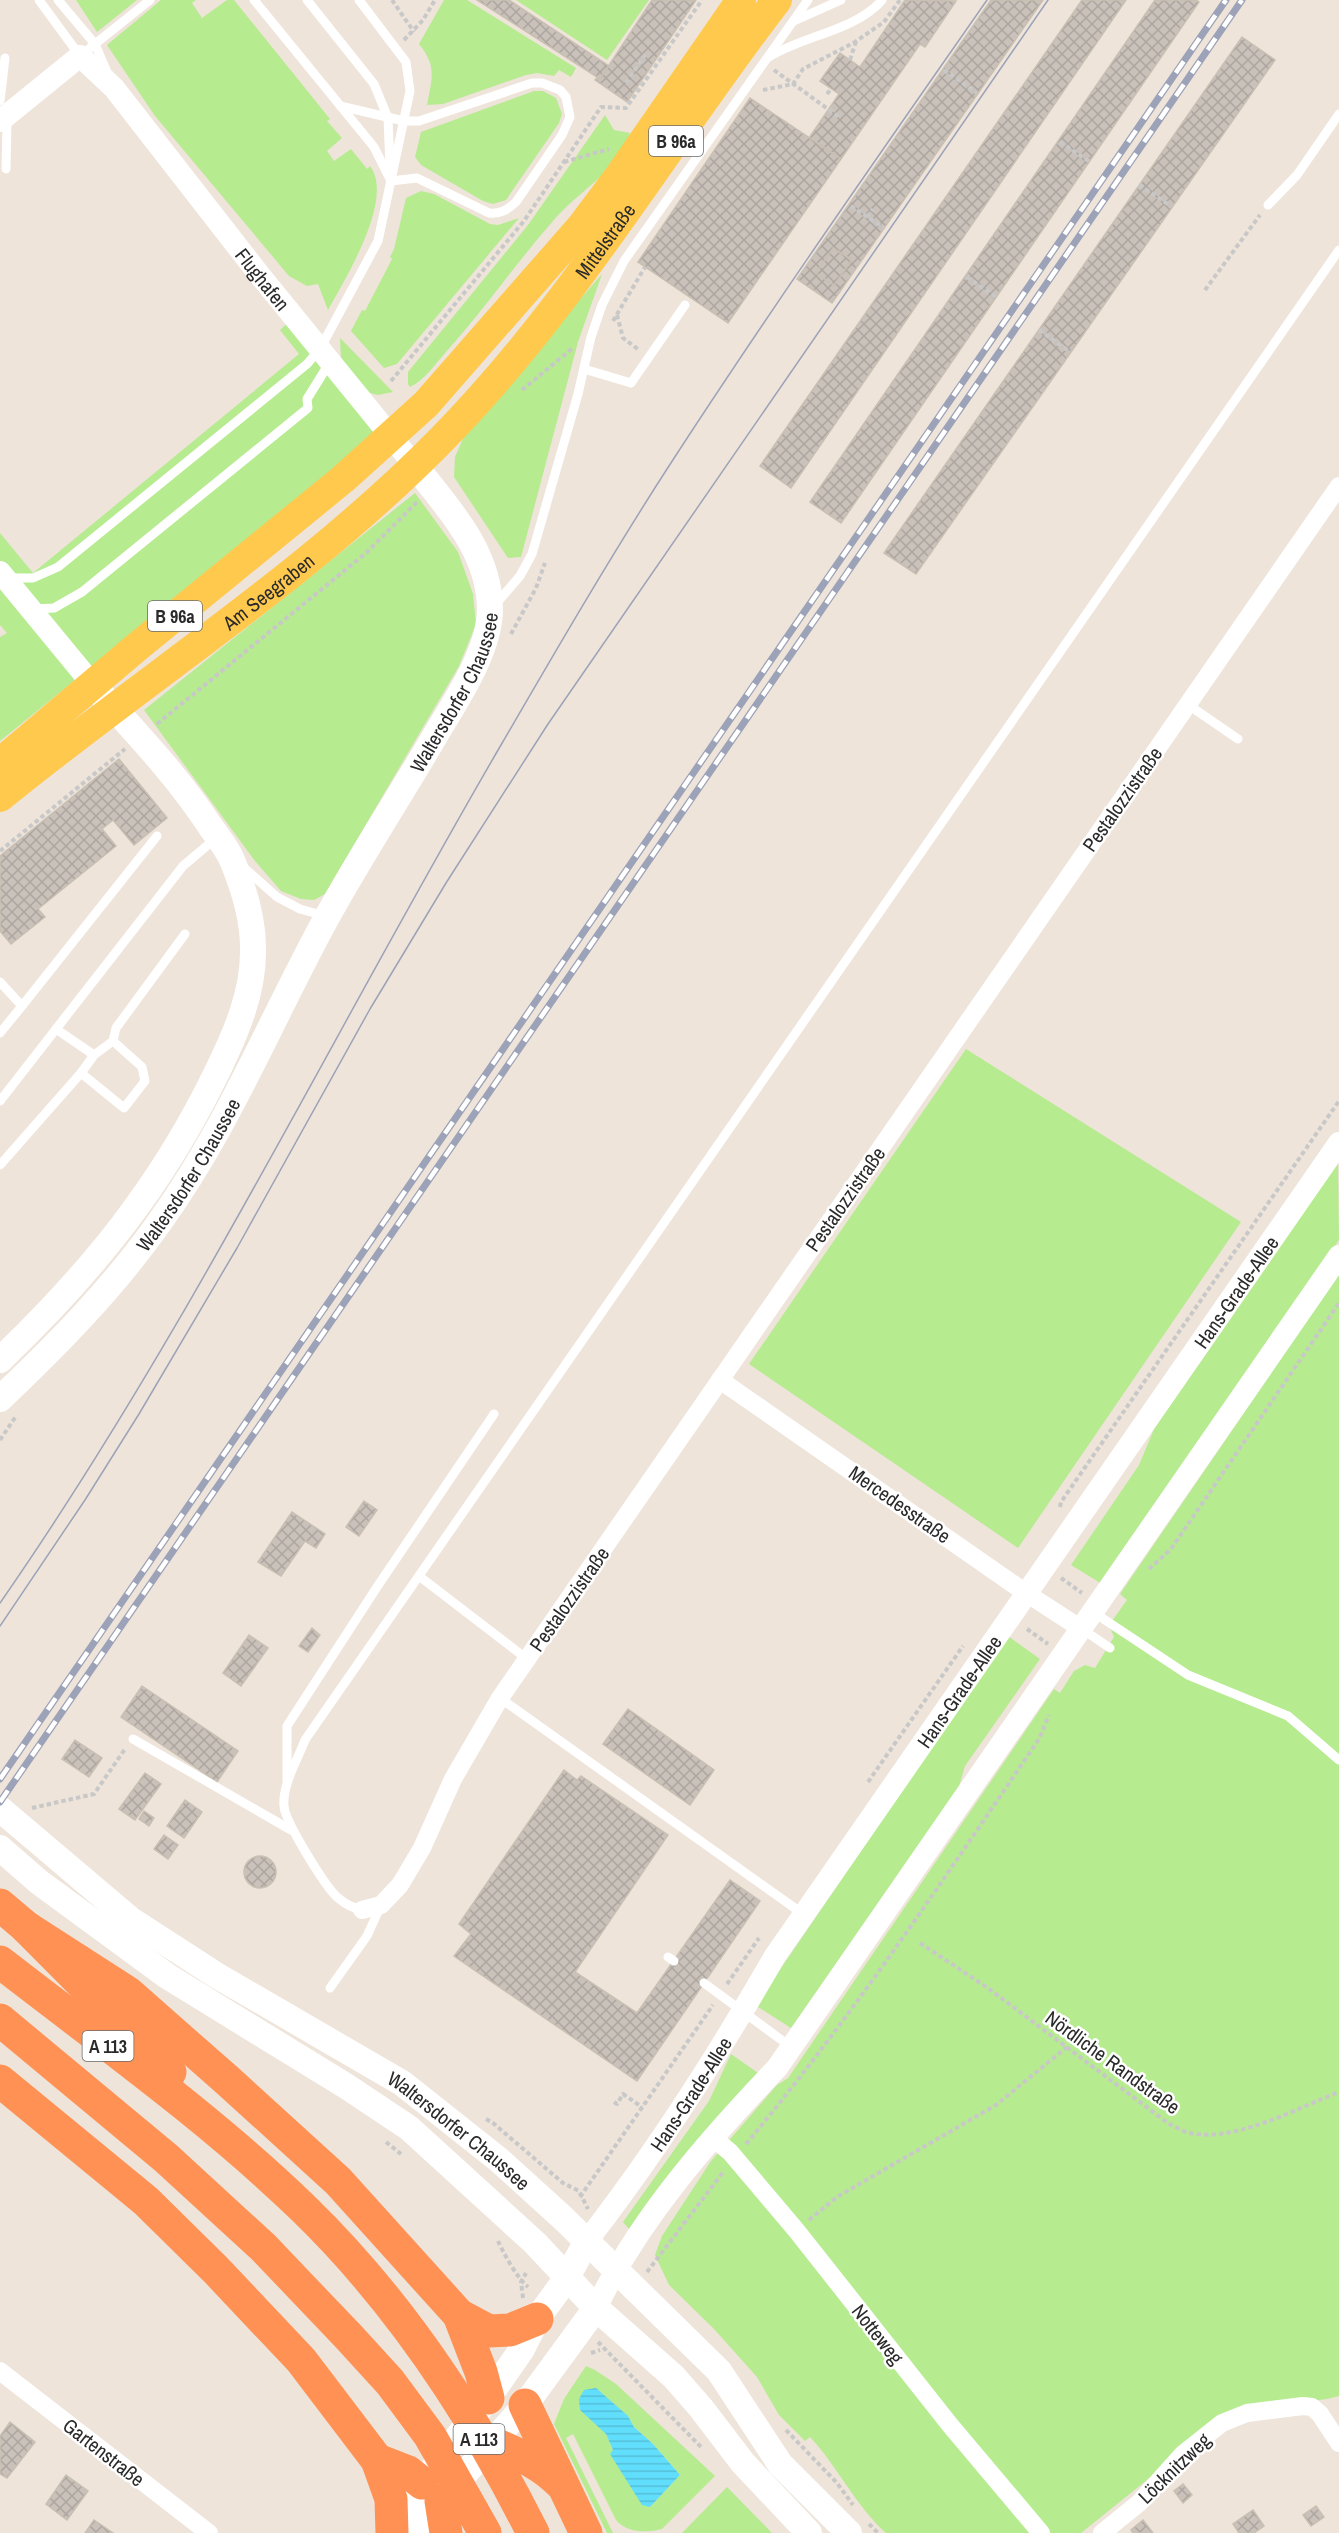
<svg xmlns="http://www.w3.org/2000/svg" width="1339" height="2533" viewBox="0 0 1339 2533" font-family="'Archivo Narrow',sans-serif">
<style>
.grass{fill:#b6eb90;fill-rule:evenodd}
.water{fill:url(#water-rules)}
.building{fill:url(#building-cross-hatch);stroke:#c9c0b3;stroke-width:1.5}
.lines{fill:none;stroke-linecap:round;stroke-linejoin:round}
.path{stroke:#c8c8c8;stroke-width:4;stroke-dasharray:4.5 3;stroke-linecap:butt}
.service{stroke:#fff;stroke-width:9}
.minor{stroke:#fff;stroke-width:18}
.tertiary{stroke:#fff;stroke-width:22}
.secondary{stroke:#fff;stroke-width:26}
.primary{stroke:#ffc94e;stroke-width:30}
.motorway{stroke:#ff9154;stroke-width:33}
.tram{stroke:#9ca2b7;stroke-width:1.5}
.rail-casing{stroke:#9ca2b7;stroke-width:7}
.rail{stroke:#fff;stroke-width:4.5;stroke-dasharray:14;stroke-linecap:butt}
.labels{text-anchor:middle;dominant-baseline:central;stroke-width:5;stroke-linejoin:round;paint-order:stroke}
.shield{fill:#fff;stroke:#6a6a6a;stroke-width:1.5}
.shield-label{font-size:18px;font-weight:bold;fill:#2a2a2a}
.street-label{font-size:20px;fill:#2a2a2a;stroke:#fff}
</style>
<defs>
<pattern id="water-rules" width="6" height="5" patternUnits="userSpaceOnUse" patternTransform="scale(1.5)"><rect width="6" height="5" fill="#61defc"/><path d="M0 2.5h6" fill="none" stroke="#54bfd8"/></pattern>
<pattern id="building-cross-hatch" width="8" height="8" patternUnits="userSpaceOnUse" patternTransform="scale(1.5)"><rect width="8" height="8" fill="#c9c1ba"/><path d="M0 0l8 8M0 8l8-8" fill="none" stroke="#ada6a0"/></pattern>
</defs>
<rect width="100%" height="100%" fill="#eee4da"/>
<g class="grass">
<polygon points="76,0 137,0 97,32"/>
<path d="M161,0H196L192,3L202,18L227,0H234L330,119L327,121L342,138L327,151L334,161L351,149L367,169L370,166C395,199 345,279 328,310L318,284L307,286L289,276L155,116L107,45Z"/>
<path d="M444,0H467L576,68L571,77L559,70L554,76L537,73L526,75L443,104L427,105C432,78 437,66 419,44Z"/>
<polygon points="516,0 649,0 607,60"/>
<polygon points="534,91 543,91 556,98 562,114 559,123 506,200 493,204 483,201 421,165 415,157 421,132"/>
<path d="M605,115L614,130L630,133C617,173 579,190 553,221C516,263 484,310 446,352C435,364 425,380 410,387L408,384V372L528,225Z"/>
<polygon points="421,191 434,194 490,224 498,225 519,218 397,364 384,368 351,331 362,310 365,311 392,259 390,257 394,249 406,198"/>
<polygon points="602,274 578,342 521,557 508,558 454,477 455,457 467,429"/>
<polygon points="289,322 379,434 0,741 0,637 7,633 0,625 0,533 33,573 299,354 280,330"/>
<polygon points="340,338 393,392 378,395 370,393 361,384 341,359"/>
<polygon points="415,493 458,552 473,594 476,624 459,666 325,894 314,900 301,899 281,891 255,861 144,710"/>
<polygon points="966,1049 1241,1222 1018,1548 749,1364"/>
<polygon points="1338,1163 1339,1240 1102,1584 1071,1565 1139,1465 1154,1429"/>
<path d="M1339,1274V2396L1327,2399L1234,2410L1081,2533H886C855,2505 838,2467 810,2437L805,2441L779,2415L757,2377L714,2329L669,2285L655,2255L662,2236L711,2161L777,2085L788,2078L1054,1689L1060,1693L1074,1671L1085,1665L1095,1668L1114,1637L1109,1625L1127,1600L1120,1594Z"/>
<polygon points="1008,1636 1040,1659 965,1766 958,1790 791,2028 758,2007 764,1993"/>
<polygon points="731,2054 758,2073 630,2230 623,2222 709,2101"/>
<path d="M586,2366L595,2370L616,2384L715,2476L662,2529C646,2533 627,2533 616,2520L573,2434L566,2438L613,2533H607L554,2424L564,2399ZM628,2416L634,2427L653,2444L680,2475L650,2507L613,2450L606,2434Z"/>
<polygon points="727,2487 772,2533 682,2533"/>
</g>
<polygon class="water" points="596,2388 628,2416 634,2427 653,2444 680,2475 650,2507 642,2505 610,2454 613,2450 606,2434 580,2410 579,2399 584,2390"/>
<g class="building">
<polygon points="477,0 509,0 609,66 600,79"/>
<polygon points="652,0 696,0 627,102 595,80 597,78 600,79"/>
<polygon points="905,0 956,1 925,47 920,44 841,159 809,138 839,94 820,81 840,53 860,67"/>
<polygon points="991,0 1043,0 832,303 797,279"/>
<polygon points="1082,0 1126,0 791,488 760,466"/>
<polygon points="1155,0 1196,0 1199,2 841,523 810,502"/>
<polygon points="1242,37 1275,60 916,574 884,553"/>
<polygon points="750,98 841,159 728,323 638,262"/>
<polygon points="833,248 852,260 834,285 816,273"/>
<polygon points="119,759 167,818 134,845 113,820 102,829 116,846 38,909 45,917 11,944 0,931 0,856"/>
<polygon points="364,1501 377,1510 359,1536 346,1527"/>
<polygon points="292,1512 325,1534 316,1548 305,1541 281,1576 258,1562"/>
<polygon points="312,1628 320,1635 308,1652 299,1646"/>
<polygon points="249,1635 268,1648 241,1686 223,1673"/>
<polygon points="142,1686 238,1751 217,1782 121,1717"/>
<polygon points="628,1709 714,1770 690,1805 603,1744"/>
<polygon points="75,1740 102,1758 89,1777 62,1759"/>
<polygon points="564,1770 577,1780 581,1776 668,1835 575,1972 637,2013 730,1880 760,1901 637,2081 454,1956 471,1934 459,1924"/>
<polygon points="145,1773 161,1784 135,1820 119,1809"/>
<polygon points="185,1800 202,1812 184,1838 167,1826"/>
<polygon points="144,1811 154,1818 149,1826 139,1819"/>
<polygon points="164,1835 178,1845 168,1859 154,1849"/>
<circle cx="260" cy="1872" r="16"/>
<polygon points="10,2422 35,2442 7,2478 0,2474 0,2436"/>
<polygon points="66,2475 88,2491 67,2520 46,2504"/>
<polygon points="1183,2484 1192,2495 1183,2503 1174,2491"/>
<polygon points="1316,2506 1324,2517 1311,2526 1303,2515"/>
<polygon points="1253,2510 1264,2526 1254,2533 1239,2533 1233,2524"/>
<polygon points="94,2520 113,2533 85,2533"/>
<polygon points="1143,2520 1153,2533 1133,2533 1131,2530"/>
</g>
<g class="lines">
<g class="path">
<polyline points="392,0 414,32"/>
<polyline points="404,40 423,20 435,0"/>
<polyline points="850,60 856,41"/>
<polyline points="774,70 839,117"/>
<polyline points="944,70 977,93"/>
<polyline points="626,83 647,52"/>
<polyline points="763,90 793,84 803,69 855,42 884,22 900,0"/>
<polyline points="827,94 831,89"/>
<polyline points="1060,142 1090,162"/>
<polyline points="564,162 609,149"/>
<polyline points="1139,185 1171,206"/>
<polyline points="851,206 884,228"/>
<polyline points="867,217 873,209"/>
<polyline points="967,277 997,298"/>
<polyline points="1205,290 1260,215"/>
<polyline points="617,315 623,338 639,350"/>
<polyline points="613,321 645,267"/>
<polyline points="1039,330 1070,352"/>
<polyline points="391,381 524,221 601,107 626,108 702,0"/>
<polyline points="522,390 574,347"/>
<polyline points="511,634 536,588 545,563"/>
<polyline points="157,724 366,553 418,501"/>
<polyline points="0,851 125,749"/>
<polyline points="0,1440 16,1416"/>
<polyline points="1060,1507 1061,1502 1339,1101"/>
<polyline points="1149,1569 1171,1549 1339,1303"/>
<polyline points="1061,1578 1082,1593"/>
<polyline points="1027,1629 1048,1644"/>
<polyline points="868,1782 963,1646"/>
<polyline points="32,1808 94,1794 125,1749"/>
<path d="M920,1943L988,1988L1169,2124C1174,2126 1180,2130 1186,2132C1231,2145 1297,2108 1339,2092"/>
<polyline points="727,1984 759,1938"/>
<polyline points="614,2102 617,2104 623,2094 642,2107"/>
<polyline points="486,2119 493,2123 563,2183 579,2191 588,2209"/>
<polyline points="386,2142 401,2154"/>
<path d="M746,2144C853,2016 945,1877 1039,1739L1049,1715"/>
<polyline points="580,2197 713,2005"/>
<polyline points="809,2220 837,2197 996,2105 1067,2047"/>
<path d="M498,2241C504,2254 517,2278 528,2287"/>
<polyline points="647,2272 724,2171"/>
<polyline points="523,2298 521,2282 526,2273"/>
<polyline points="598,2342 702,2448"/>
<polyline points="591,2353 600,2350"/>
<polyline points="786,2430 837,2483 853,2505"/>
<polyline points="869,2524 878,2533"/>
</g>
<g class="service">
<polyline points="39,0 80,56 150,0"/>
<polyline points="58,0 95,44 107,72"/>
<polyline points="254,0 374,147 391,181"/>
<polyline points="307,0 374,84 388,118 390,167"/>
<polyline points="794,21 841,0"/>
<path d="M769,57C802,36 857,30 882,0"/>
<polyline points="0,101 5,58"/>
<path d="M340,106L404,121H419L532,83H542L560,90L566,97L570,117L562,135L516,202C507,210 501,214 489,213L417,178L391,181"/>
<polyline points="6,169 7,120"/>
<polyline points="1268,205 1297,175 1339,114"/>
<polyline points="584,369 631,383 685,305"/>
<polyline points="8,578 33,578 58,567 307,364 320,349 378,241 410,91 406,62 359,0"/>
<polyline points="495,605 520,576 532,554 578,394 591,337 602,305 624,261 808,0"/>
<polyline points="33,609 54,608 82,592 308,408 307,399 330,362"/>
<polyline points="1187,704 1238,739"/>
<polyline points="241,865 277,897 300,909 325,916"/>
<polyline points="0,982 22,1006 0,1033"/>
<polyline points="22,1006 157,836"/>
<polyline points="56,1029 94,1055 81,1073 124,1108 145,1081 142,1067 113,1041 94,1055"/>
<polyline points="113,1041 116,1028 185,934"/>
<polyline points="0,1101 183,866 216,838"/>
<polyline points="0,1165 81,1073"/>
<polyline points="419,1576 527,1659"/>
<polyline points="1093,1612 1188,1675 1288,1716 1339,1760"/>
<polyline points="1082,1629 1110,1648"/>
<polyline points="500,1698 803,1914"/>
<polyline points="133,1739 291,1830"/>
<polyline points="287,1780 287,1726 377,1587 494,1414"/>
<path d="M362,1910C352,1908 345,1904 337,1897C325,1886 285,1822 284,1806C282,1785 298,1759 305,1740L1339,250"/>
<polyline points="668,1957 674,1961"/>
<polyline points="704,1983 791,2047"/>
<polyline points="330,1988 367,1936 381,1905"/>
</g>
<g class="minor">
<polyline points="720,1380 1026,1593 1080,1628"/>
<polyline points="362,1910 381,1905 400,1885 422,1848 453,1779 500,1698 1339,486"/>
<polyline points="713,2138 730,2152 796,2230 950,2425 1041,2533"/>
<polyline points="0,2371 209,2533"/>
<polyline points="1102,2533 1139,2503 1183,2454 1222,2423 1247,2413 1303,2406 1312,2407 1320,2414 1339,2443"/>
</g>
<g class="tertiary">
<path id="s1" d="M0,121L80,56L114,88L258,273L415,466"/>
<polyline points="0,572 93,685"/>
<path id="s2" d="M587,2241C657,2151 718,2055 775,1956L1339,1143"/>
<path d="M596,2308C639,2219 709,2139 777,2068L1339,1256"/>
</g>
<g class="secondary">
<path d="M0,1360C91,1273 162,1186 217,1072C236,1033 254,992 253,948C253,919 243,886 232,860C227,848 217,836 210,826C178,777 139,736 100,693"/>
<path id="s3" d="M0,1399C58,1344 113,1288 159,1223C228,1128 271,1019 327,917C360,857 398,799 432,741C454,703 489,654 490,610C490,552 449,509 415,466"/>
<path id="s4" d="M0,1809L131,1920L216,1975L402,2083L499,2160L564,2219L719,2371L780,2464L849,2533"/>
<polyline points="0,1848 39,1882 167,1976 346,2086 409,2128 535,2243 596,2308 674,2377 701,2408 743,2463 809,2533"/>
<polyline points="395,2533 422,2483 488,2398 522,2349 537,2319 566,2279 587,2241"/>
<polyline points="421,2533 441,2501 525,2405 596,2308"/>
</g>
<g class="primary">
<polyline points="0,763 137,647 343,479 426,404 581,227 620,175 741,0"/>
<path id="s5" d="M0,797C147,677 309,575 442,439C572,307 665,146 777,0"/>
</g>
<g class="motorway">
<polyline points="0,1905 26,1927 170,2072"/>
<polyline points="26,1927 127,1992 227,2080 338,2181 459,2315 489,2331 510,2330 537,2319"/>
<path d="M0,1962C103,2042 210,2118 303,2208C398,2300 474,2415 533,2533"/>
<polyline points="0,2020 166,2158 263,2247 348,2336 390,2382 430,2436 485,2533"/>
<polyline points="0,2081 146,2201 216,2270 301,2360 377,2460 391,2499 392,2533"/>
<polyline points="459,2315 481,2372 488,2398"/>
<polyline points="525,2405 586,2533"/>
<path d="M493,2443C517,2454 541,2463 560,2483"/>
<polyline points="377,2460 408,2472 422,2483"/>
<polyline points="441,2501 446,2533"/>
</g>
<g class="tram">
<path d="M0,1603C189,1331 334,1031 501,745C555,652 609,559 667,469C770,310 879,155 987,0"/>
<polyline points="0,1626 85,1500 139,1414 237,1248 370,1009 446,883 548,724 1048,0"/>
</g>
<g class="rail-casing">
<g id="rail">
<polyline points="0,1779 1226,0"/>
<polyline points="0,1802 1242,0"/>
</g>
</g>
<use href="#rail" class="rail"/>
</g>
<g class="labels">
<g class="shield">
<rect x="649" y="126" width="54" height="30" rx="4.5"/>
<rect x="148" y="601" width="54" height="30" rx="4.5"/>
<rect x="82.5" y="2031" width="51" height="30" rx="4.5"/>
<rect x="453.5" y="2424" width="51" height="30" rx="4.5"/>
</g>
<g class="shield-label">
<text x="676" y="141">B 96a</text>
<text x="175" y="616">B 96a</text>
<text x="108" y="2046">A 113</text>
<text x="479" y="2439">A 113</text>
</g>
<g class="street-label">
<text stroke="none"><textPath href="#s5" startOffset="826">Mittelstraße</textPath></text>
<text stroke="none"><textPath href="#s1" startOffset="392">Flughafen</textPath></text>
<text stroke="none"><textPath href="#s5" startOffset="338">Am Seegraben</textPath></text>
<text stroke="none"><textPath href="#s3" startOffset="846">Waltersdorfer Chaussee</textPath></text>
<text transform="translate(1122 799) rotate(-55)">Pestalozzistraße</text>
<text stroke="none"><textPath href="#s3" startOffset="294">Waltersdorfer Chaussee</textPath></text>
<text transform="translate(845 1199) rotate(-55)">Pestalozzistraße</text>
<text stroke="none"><textPath href="#s2" startOffset="1150">Hans-Grade-Allee</textPath></text>
<text transform="translate(900 1504) rotate(35)">Mercedesstraße</text>
<text transform="translate(569 1599) rotate(-55)">Pestalozzistraße</text>
<text stroke="none"><textPath href="#s2" startOffset="664">Hans-Grade-Allee</textPath></text>
<text transform="translate(1113 2062) rotate(36)">Nördliche Randstraße</text>
<text stroke="none"><textPath href="#s2" startOffset="180">Hans-Grade-Allee</textPath></text>
<text stroke="none"><textPath href="#s4" startOffset="562">Waltersdorfer Chaussee</textPath></text>
<text transform="translate(878 2334) rotate(52)">Notteweg</text>
<text transform="translate(104 2452) rotate(38)">Gartenstraße</text>
<text transform="translate(1174 2468) rotate(-44)">Löcknitzweg</text>
</g>
</g>
</svg>
